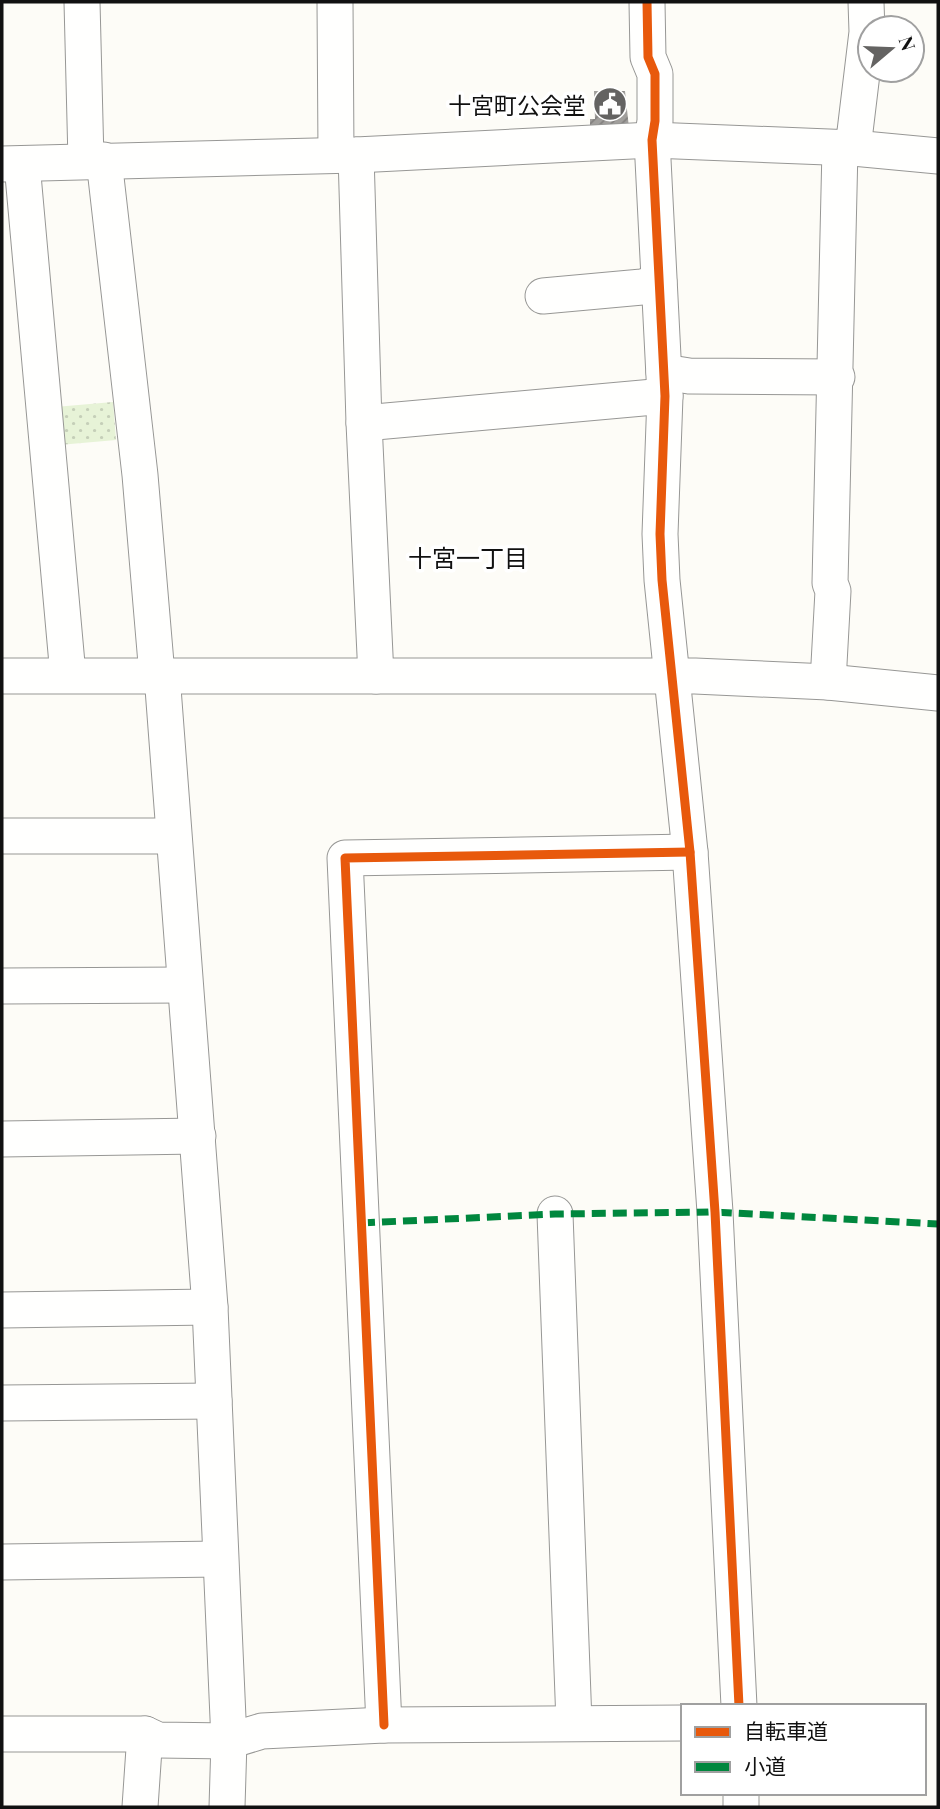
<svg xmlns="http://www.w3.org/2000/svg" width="940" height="1809" viewBox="0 0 940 1809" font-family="'Playfair Display','Noto Sans JP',serif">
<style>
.grass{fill:url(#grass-dots)}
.building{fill:url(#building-hatch)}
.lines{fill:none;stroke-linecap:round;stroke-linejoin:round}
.street-casing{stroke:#979795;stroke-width:37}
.street{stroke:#fffffe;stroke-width:35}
.quiet{stroke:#00873e;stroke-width:7;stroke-dasharray:14 7;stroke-linecap:butt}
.cycleway-casing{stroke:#fff;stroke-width:13}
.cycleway{stroke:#e8590c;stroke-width:9}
.labels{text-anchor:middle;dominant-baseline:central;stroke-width:7;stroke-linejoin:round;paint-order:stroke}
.poi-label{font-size:23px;fill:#111;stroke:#fff;text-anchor:end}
.neighbourhood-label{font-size:24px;fill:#111;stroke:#fff}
</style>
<defs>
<pattern id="grass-dots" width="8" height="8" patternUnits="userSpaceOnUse" patternTransform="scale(1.75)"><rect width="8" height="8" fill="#e7f3d7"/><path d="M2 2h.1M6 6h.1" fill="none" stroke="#c5cfb8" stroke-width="1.8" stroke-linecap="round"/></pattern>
<pattern id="building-hatch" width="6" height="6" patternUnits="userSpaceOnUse" patternTransform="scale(1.75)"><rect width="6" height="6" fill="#a19f9c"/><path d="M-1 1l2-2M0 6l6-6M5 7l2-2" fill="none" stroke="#82807e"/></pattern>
</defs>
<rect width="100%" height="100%" fill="#fdfcf7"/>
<polygon class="grass" points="113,402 116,440 59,445 55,407"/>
<polygon class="building" points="594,91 625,91 629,128 590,128 590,119 595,119"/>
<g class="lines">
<g class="street-casing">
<g id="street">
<polyline points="82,2 86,161"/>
<polyline points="335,2 336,154"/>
<polyline points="647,2 648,57 655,74 655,121 652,140 665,396 660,534 662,580 690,852 715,1212 739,1706"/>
<polyline points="853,148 938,156"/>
<polyline points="356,155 364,423 376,676"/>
<polyline points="104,160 140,475 157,675"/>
<polyline points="2,164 356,155 652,140 853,148 867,32 866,2"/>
<polyline points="22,164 68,675"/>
<polyline points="543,296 642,287 659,282"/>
<polyline points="664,372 689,376 837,377"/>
<polyline points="364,423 665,396"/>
<polyline points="162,675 210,1307 229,1741 227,1807"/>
<polyline points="2,676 695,676 828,682 938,693"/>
<polyline points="828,682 833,591 830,583 840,148"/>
<polyline points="2,836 173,836"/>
<polyline points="2,986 184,985"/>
<polyline points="2,1139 198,1136"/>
<polyline points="555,1214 574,1723"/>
<polyline points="2,1310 210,1307"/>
<polyline points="2,1403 214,1401"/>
<polyline points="2,1562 219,1559"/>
<polyline points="384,1725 345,858 690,852"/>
<polyline points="2,1734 145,1734 158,1740 229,1741 262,1731 384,1725 683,1723"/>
<polyline points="741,1793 741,1807"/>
<polyline points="140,1807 145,1734"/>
</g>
</g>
<use href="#street" class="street"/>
<polyline class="quiet" points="361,1223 555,1214 715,1212 938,1224"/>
<g class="cycleway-casing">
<g id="cycleway">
<polyline points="647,2 648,57 655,74 655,121 652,140 665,396 660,534 662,580 690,852 715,1212 739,1706"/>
<polyline points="384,1725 345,858 690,852"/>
</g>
</g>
<use href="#cycleway" class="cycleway"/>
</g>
<defs>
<g id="civic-disc" transform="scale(1.75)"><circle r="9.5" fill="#646362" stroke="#fff"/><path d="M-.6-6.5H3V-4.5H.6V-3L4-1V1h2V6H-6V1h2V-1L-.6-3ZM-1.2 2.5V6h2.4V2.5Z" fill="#fff"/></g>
</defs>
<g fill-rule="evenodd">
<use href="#civic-disc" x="610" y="104"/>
</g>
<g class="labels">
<g class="poi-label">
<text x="586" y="104">十宮町公会堂</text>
</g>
<g class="neighbourhood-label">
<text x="468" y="557">十宮一丁目</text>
</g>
</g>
<rect width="940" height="1809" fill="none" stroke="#111111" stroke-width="7"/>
<rect x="681" y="1704" width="245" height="91" fill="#ffffff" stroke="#a0a0a0" stroke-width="2"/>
<rect x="695" y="1727" width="35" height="10" fill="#e8590c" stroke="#a0a0a0" stroke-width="2"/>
<text x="744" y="1739" font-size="21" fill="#111111">自転車道</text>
<rect x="695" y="1762" width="35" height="10" fill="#00873e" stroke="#a0a0a0" stroke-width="2"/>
<text x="744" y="1774" font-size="21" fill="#111111">小道</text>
<g transform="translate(891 49) rotate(71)"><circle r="33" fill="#ffffff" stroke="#a0a0a0" stroke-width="2"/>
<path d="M0-5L12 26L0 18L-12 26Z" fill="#646362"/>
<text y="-10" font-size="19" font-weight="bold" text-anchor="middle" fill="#111111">N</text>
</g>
</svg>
